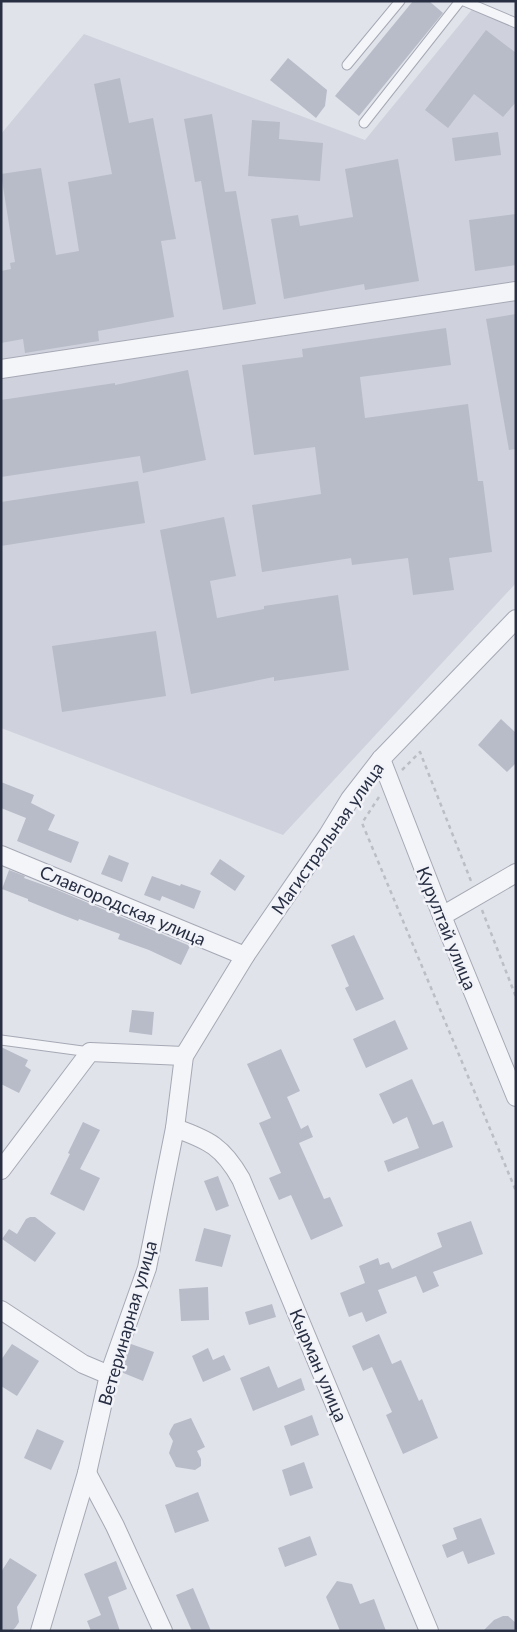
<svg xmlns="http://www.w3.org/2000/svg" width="517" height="1632" viewBox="0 0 517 1632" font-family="Lato,sans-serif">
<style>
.built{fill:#cfd2dd}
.building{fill:#b8bcc8}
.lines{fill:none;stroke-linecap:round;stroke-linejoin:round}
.lane-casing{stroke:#a6a9b5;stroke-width:11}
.street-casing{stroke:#a6a9b5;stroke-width:20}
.path{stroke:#bbbec5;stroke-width:2.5;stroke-dasharray:4 4;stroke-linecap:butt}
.lane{stroke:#f4f5f8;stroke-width:9}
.street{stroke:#f4f5f8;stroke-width:18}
.labels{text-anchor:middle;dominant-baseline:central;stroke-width:5;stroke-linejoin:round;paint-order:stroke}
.street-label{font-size:18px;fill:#282f43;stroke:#f1f3f8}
</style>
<rect width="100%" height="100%" fill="#e1e3ea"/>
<polygon class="built" points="474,7 516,26 516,583 283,835 1,728 1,134 84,34 365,140"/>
<g class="building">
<polygon points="413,1 429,1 443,13 359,116 335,96"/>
<polygon points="486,30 516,53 516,102 503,117 474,94 448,128 425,110"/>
<polygon points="288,58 327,90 325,106 316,118 270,80"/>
<polygon points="120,78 129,123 153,118 176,239 161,241 174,317 98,331 99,341 25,353 23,339 1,343 1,271 11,269 10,263 15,262 1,174 41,168 56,255 79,251 68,182 112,174 94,84"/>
<polygon points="212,114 225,192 236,191 256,304 223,310 201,181 195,182 184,119"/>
<polygon points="252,120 280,122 279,139 323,143 320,181 248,176"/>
<polygon points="498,132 501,155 455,161 452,138"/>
<polygon points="398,159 419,281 365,290 364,284 284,299 271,219 298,215 300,226 353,217 345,169"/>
<polygon points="516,214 516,265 475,271 469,220"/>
<polygon points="516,314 516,449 509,450 486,319"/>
<polygon points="446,328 451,365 360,377 365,418 468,404 478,481 483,481 492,552 449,558 454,590 413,595 408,558 352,565 351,558 262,572 252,505 321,494 315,447 254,455 242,365 303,357 302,349"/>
<polygon points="188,370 206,460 143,473 140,456 1,477 1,400 115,383 115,385"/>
<polygon points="138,481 145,523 1,546 1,502"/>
<polygon points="224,517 236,576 210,581 217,618 264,609 264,606 338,595 349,670 274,681 274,677 191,694 160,530"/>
<polygon points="156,631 166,696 62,712 52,646"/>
<polygon points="501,719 516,733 516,763 507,772 478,745"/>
<polygon points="1,782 34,795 31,803 55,815 48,830 79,842 71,863 17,841 26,818 1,808"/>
<polygon points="109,855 129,863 122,882 101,874"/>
<polygon points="220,859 245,876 235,891 210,874"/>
<polygon points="9,870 25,876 24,878 55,889 190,946 181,965 149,950 118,939 120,934 79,919 78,921 60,914 28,901 28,899 2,889"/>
<polygon points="152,876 180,886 181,884 201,891 194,909 162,896 160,901 144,895"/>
<polygon points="354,935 384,999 356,1011 345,988 349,986 331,945"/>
<polygon points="132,1010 154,1012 152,1035 129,1032"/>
<polygon points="395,1020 408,1049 366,1068 353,1039"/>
<polygon points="1,1047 28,1060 25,1066 31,1070 19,1093 1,1084"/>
<polygon points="281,1049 300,1091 287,1097 301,1129 308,1125 313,1137 299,1143 324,1199 330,1197 343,1226 311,1240 291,1195 279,1200 269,1178 281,1173 259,1123 271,1118 247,1064"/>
<polygon points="412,1079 433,1125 443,1121 453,1147 388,1172 384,1161 419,1148 407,1117 393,1124 379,1094"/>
<polygon points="83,1122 100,1130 80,1169 100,1178 84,1211 50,1194 70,1154 68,1153"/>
<polygon points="218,1176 229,1206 216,1211 204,1181"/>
<polygon points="30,1217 35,1217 56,1233 35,1262 2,1239 9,1229 17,1234 26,1219"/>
<polygon points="471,1221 483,1254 433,1272 439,1286 423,1293 416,1276 378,1290 387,1313 366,1322 362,1312 349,1317 340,1293 365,1283 359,1266 378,1258 380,1265 389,1262 392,1269 442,1247 437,1233"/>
<polygon points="204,1228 231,1235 222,1267 195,1261"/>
<polygon points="208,1287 209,1320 181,1321 179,1289"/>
<polygon points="272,1304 276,1317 249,1325 245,1312"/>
<polygon points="379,1334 392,1364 401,1360 419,1401 422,1399 438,1438 403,1454 386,1415 392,1412 372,1367 363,1371 352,1346"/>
<polygon points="12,1344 39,1361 17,1396 1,1386 1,1360"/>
<polygon points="131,1344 154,1352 143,1381 121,1372"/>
<polygon points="208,1348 213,1360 224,1355 231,1370 203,1382 192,1356"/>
<polygon points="269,1366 278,1388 301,1378 305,1390 253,1411 240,1378"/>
<polygon points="312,1415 319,1435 291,1446 284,1426"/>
<polygon points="191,1418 205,1447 197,1451 201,1459 201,1466 195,1470 176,1467 169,1453 173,1441 169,1434 171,1429 174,1424"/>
<polygon points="37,1429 64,1441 51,1470 24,1458"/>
<polygon points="304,1462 313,1488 290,1496 282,1470"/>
<polygon points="198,1492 209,1521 175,1533 165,1505"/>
<polygon points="481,1518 495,1554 468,1564 463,1551 447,1558 442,1545 457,1539 453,1528"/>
<polygon points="310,1536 317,1555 285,1567 278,1548"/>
<polygon points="10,1558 37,1575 17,1607 19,1622 15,1628 11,1631 1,1631 1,1572"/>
<polygon points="116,1561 127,1589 108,1597 120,1631 91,1631 87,1621 101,1615 84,1574"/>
<polygon points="337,1581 352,1584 360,1604 374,1599 386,1631 340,1631 326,1597"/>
<polygon points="193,1588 211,1631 192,1631 176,1595"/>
<polygon points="503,1616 508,1616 516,1623 516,1631 483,1631 494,1620"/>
</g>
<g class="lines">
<g class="lane-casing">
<g id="lane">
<polyline points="464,1 516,23"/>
<polyline points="347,65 400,1"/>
<polyline points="364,123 460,1"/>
<polyline points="1,1040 90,1052"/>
</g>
</g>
<g class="street-casing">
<g id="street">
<polyline points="1,369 516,291"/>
<polyline points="381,759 442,916 516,1097"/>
<polyline points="1,855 245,956"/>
<polyline points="442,916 516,873"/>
<path d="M175,1128C209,1140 223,1147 241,1179L429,1631"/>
<polyline points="1,1170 90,1052 184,1056"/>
<polyline points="1,1310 83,1364 109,1375"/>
<polyline points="87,1473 115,1526 163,1631"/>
<polyline points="40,1631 87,1473 109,1375 147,1268 175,1128 184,1056 245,956 328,835 350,799 381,759 516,619"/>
</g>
</g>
<g class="path">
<polyline points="402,770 420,752 471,881"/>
<polyline points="379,797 362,823 516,1191"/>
<polyline points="482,910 516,997"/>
</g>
<use href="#lane" class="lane"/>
<use href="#street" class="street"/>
</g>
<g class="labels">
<g class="street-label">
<text transform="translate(327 838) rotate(-55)">Магистральная улица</text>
<text transform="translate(123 905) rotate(23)">Славгородская улица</text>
<text transform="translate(447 928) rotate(68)">Курултай улица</text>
<text transform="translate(127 1323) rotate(-74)">Ветеринарная улица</text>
<text transform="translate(319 1365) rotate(67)">Кырман улица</text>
</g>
</g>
<rect width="517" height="1632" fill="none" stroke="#282f43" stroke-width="5"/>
</svg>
